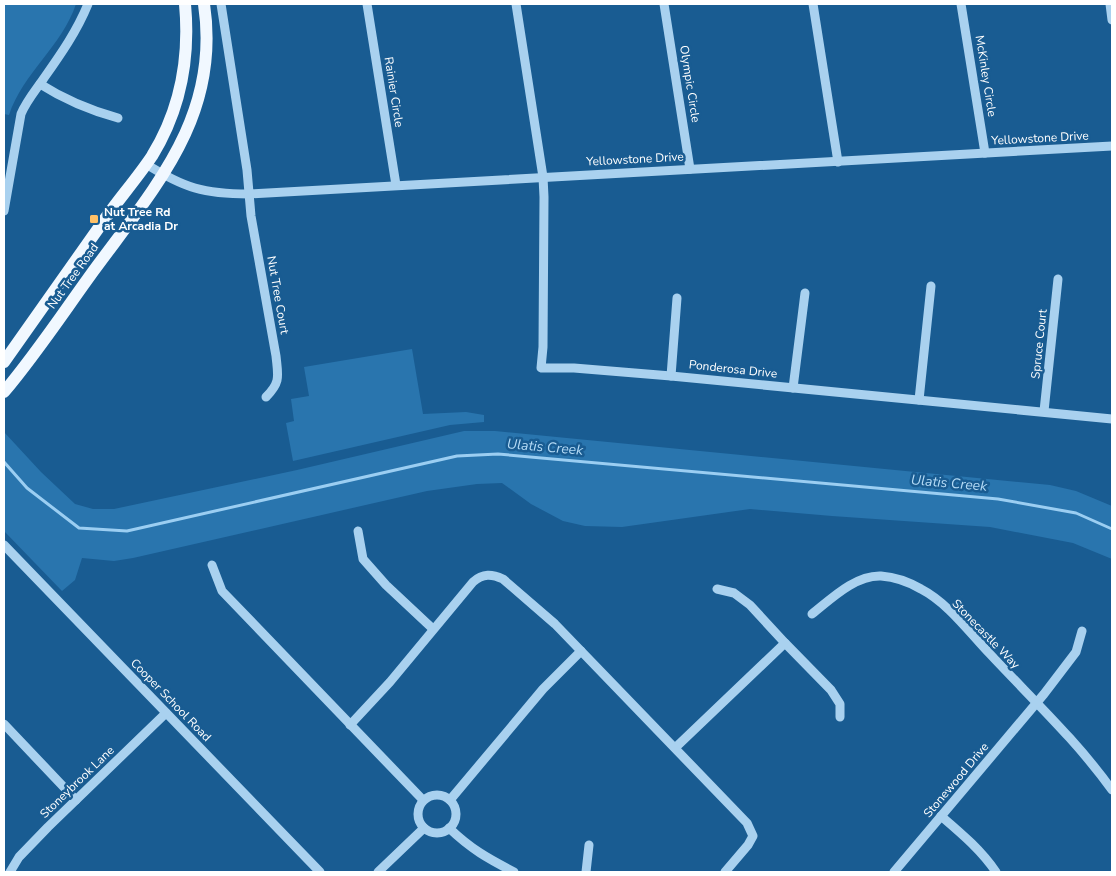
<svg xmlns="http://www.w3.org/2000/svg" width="1116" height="876" viewBox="0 0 1116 876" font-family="'Nunito Sans',sans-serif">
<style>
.green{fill:#2975ae}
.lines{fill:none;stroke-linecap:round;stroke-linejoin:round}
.stream{stroke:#9bcef2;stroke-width:3}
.minor{stroke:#a9d1ef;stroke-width:9}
.major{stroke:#f1f8ff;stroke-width:12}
.poi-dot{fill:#ffc167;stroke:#195c92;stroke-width:2}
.labels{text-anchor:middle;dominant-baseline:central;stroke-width:5;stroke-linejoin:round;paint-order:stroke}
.street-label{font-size:12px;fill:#fff;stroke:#195c92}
.poi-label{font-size:12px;font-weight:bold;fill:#fff;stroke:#195c92;text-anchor:start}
.water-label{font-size:14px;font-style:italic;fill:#b5dbf6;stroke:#195c92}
</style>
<rect width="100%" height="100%" fill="#195c92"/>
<g class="green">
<path d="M4,4H76C62,46 23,73 9,115L4,114Z"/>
<polygon points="412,349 423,414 466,412 484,415 484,422 450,425 293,461 286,423 294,421 291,399 309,396 304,367"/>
<polygon points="464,431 495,431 1050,485 1076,491 1112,506 1112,559 1073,543 990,527 832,516 750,509 622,527 585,526 563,521 531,504 502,483 477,484 427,491 133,558 114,561 82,558 75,580 62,591 4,531 4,432 41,472 75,504 93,509 114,509 297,470"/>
</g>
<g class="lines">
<polyline class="stream" points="4,462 27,488 79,528 127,531 457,456 498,454 998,499 1076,513 1112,529"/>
<g class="minor">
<path d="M221,4L247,170L251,216L276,356C278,376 281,382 266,397"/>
<polyline points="367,4 396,185"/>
<polyline points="516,4 543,177 544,197 543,347 541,368 574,368 671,376 1112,419"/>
<polyline points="664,4 690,169"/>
<polyline points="813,4 838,162"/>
<polyline points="961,4 985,153"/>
<polyline points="1110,4 1112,20"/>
<path d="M40,84C65,100 89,110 118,118"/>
<path d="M146,164C184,188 204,194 249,194L1112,146"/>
<path d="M4,211L21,114C27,100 36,90 44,78C61,54 77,31 88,4"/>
<polyline points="671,376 677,298"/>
<polyline points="793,388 805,293"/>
<polyline points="919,400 931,286"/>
<polyline points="1044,411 1058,279"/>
<polyline points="358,531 363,559 386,585 433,629"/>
<polyline points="4,545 320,872"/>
<polyline points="212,565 222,591 423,800"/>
<polyline points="717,589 734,593 750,605 785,643 831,690 840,704 840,717"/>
<path d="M812,614C831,599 855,575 881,576C895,577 909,582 921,589C948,603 969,632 990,654C1031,698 1077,741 1112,790"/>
<polyline points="4,724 76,800"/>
<path d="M350,725L390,682L473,582C483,573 492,574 503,579L555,624L747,823L753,836L748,845L725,872"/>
<polyline points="675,748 785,643"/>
<circle cx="437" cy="814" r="19"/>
<polyline points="450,800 543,689 581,651"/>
<path d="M941,816C962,834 981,850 996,872"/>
<path d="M449,828C471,849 487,858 514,872"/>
<polyline points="10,872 19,857 48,827 166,713"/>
<polyline points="378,872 424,828"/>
<polyline points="586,872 589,845"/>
<polyline points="894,872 1044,694 1076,652 1082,631"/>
</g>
<g class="major">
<path d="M4,362C36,317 68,271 100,226C116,202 136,180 152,156C181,109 190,58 185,4"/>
<path d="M4,392C36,354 63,313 92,273C154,188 221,117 204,4"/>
</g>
</g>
<rect class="poi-dot" x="89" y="214" width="10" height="10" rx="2.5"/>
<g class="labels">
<g class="street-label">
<text transform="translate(986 76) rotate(81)">McKinley Circle</text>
<text transform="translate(690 84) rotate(81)">Olympic Circle</text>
<text transform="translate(394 92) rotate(81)">Rainier Circle</text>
<text transform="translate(1040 138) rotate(-3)">Yellowstone Drive</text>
<text transform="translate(635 159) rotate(-3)">Yellowstone Drive</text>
<text transform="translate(73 276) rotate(-54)">Nut Tree Road</text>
<text transform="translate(278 295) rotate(80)">Nut Tree Court</text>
<text transform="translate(1039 344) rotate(-84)">Spruce Court</text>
<text transform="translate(733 369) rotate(6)">Ponderosa Drive</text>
<text transform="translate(986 634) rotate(46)">Stonecastle Way</text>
<text transform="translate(171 700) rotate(46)">Cooper School Road</text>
<text transform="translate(956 780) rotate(-50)">Stonewood Drive</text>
<text transform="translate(77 782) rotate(-44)">Stoneybrook Lane</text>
</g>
<g class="poi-label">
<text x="104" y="212">Nut Tree Rd<tspan x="104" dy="14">at Arcadia Dr</tspan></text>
</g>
<g class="water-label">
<text transform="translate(545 447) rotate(5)">Ulatis Creek</text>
<text transform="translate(949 483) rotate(5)">Ulatis Creek</text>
</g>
</g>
<rect width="1116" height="876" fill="none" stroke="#ffffff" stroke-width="10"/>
</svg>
